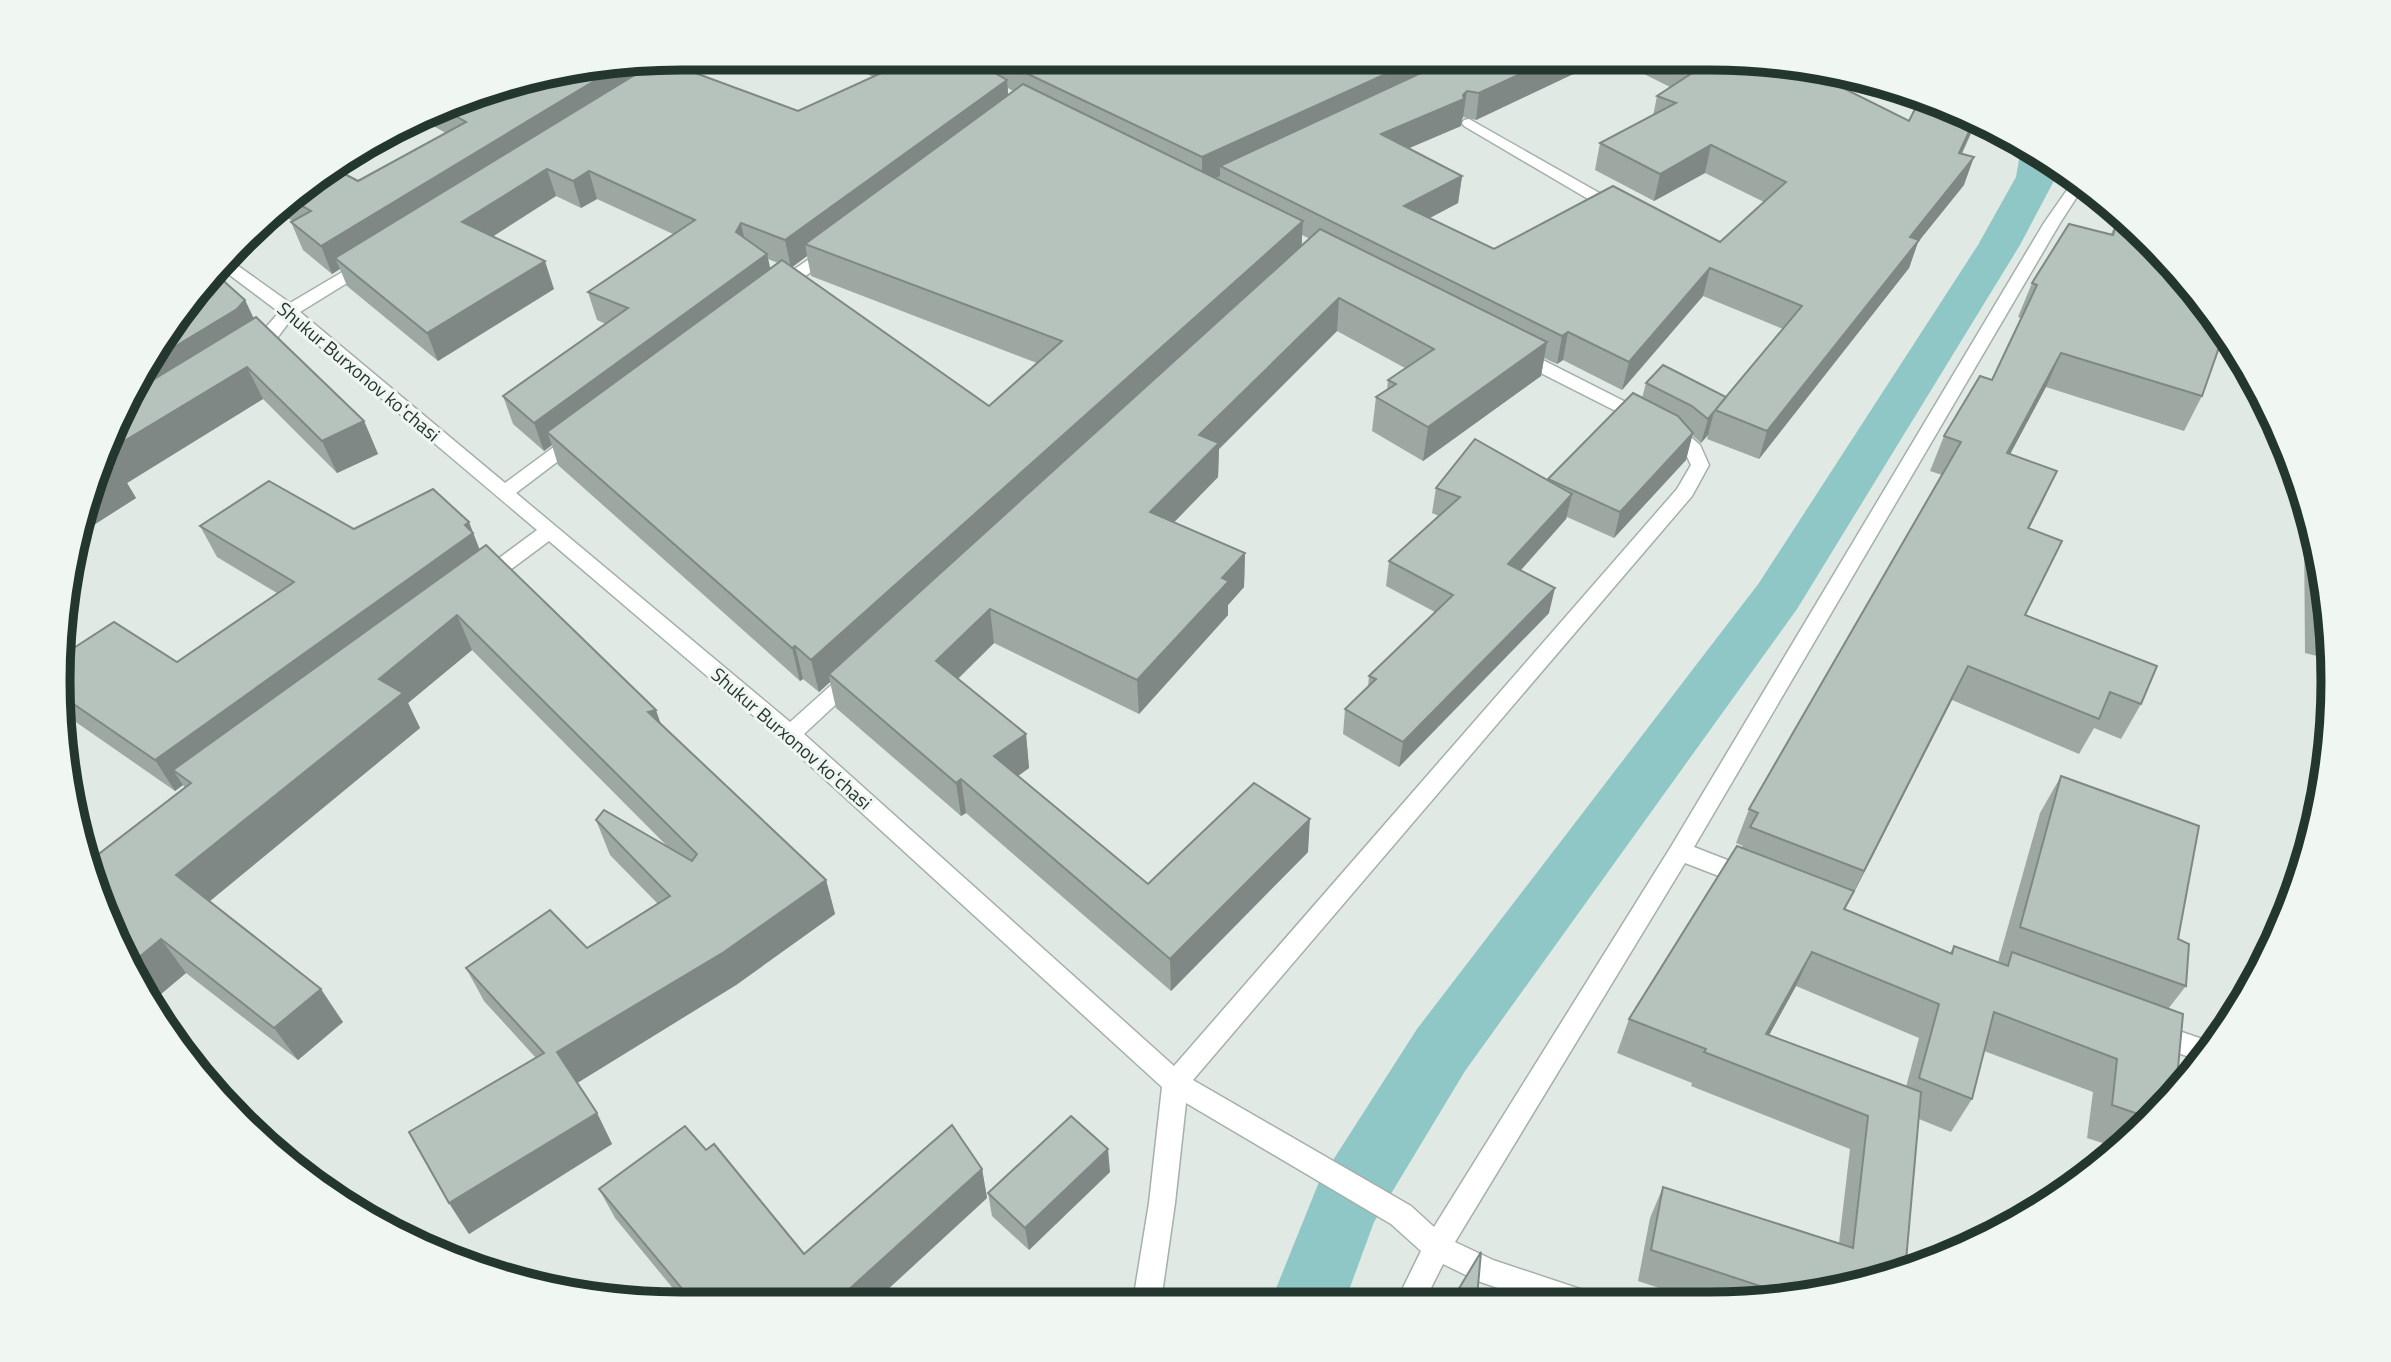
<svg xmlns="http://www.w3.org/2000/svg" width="2391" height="1362" viewBox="0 0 2391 1362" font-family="'Titillium Web',sans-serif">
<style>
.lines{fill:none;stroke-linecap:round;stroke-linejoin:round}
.canal{fill:#8ec7c6;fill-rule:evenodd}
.minor-casing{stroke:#a4b0a9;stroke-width:3}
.minor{fill:#fff;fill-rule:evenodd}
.wall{fill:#9da8a2;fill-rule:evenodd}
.shaded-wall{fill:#7f8884}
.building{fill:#b6c3bc;stroke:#7f8884;stroke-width:2}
.labels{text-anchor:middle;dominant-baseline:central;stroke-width:6;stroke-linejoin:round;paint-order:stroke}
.street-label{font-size:19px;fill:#23372e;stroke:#f0f6f2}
.rim{fill:none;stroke:#23372e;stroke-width:9}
</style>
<rect width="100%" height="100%" fill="#e0e9e3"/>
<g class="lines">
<polygon class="canal" points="2027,145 2058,167 2056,177 2020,245 1797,609 1465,1071 1374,1222 1345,1301 1271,1301 1319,1182 1417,1029 1759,583 1978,245 2016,177 2020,154"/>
<g class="minor-casing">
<g id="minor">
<polygon points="689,58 706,58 664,85 654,85 654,79"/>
<polygon points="1469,119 1624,207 1626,210 1624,213 1612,213 1464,126 1462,123 1464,120"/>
<path d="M2074,180L2084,186L2060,223L1694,847L1758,872L1762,879L1758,886L1750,888L1685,863L1455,1242L1493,1260L1583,1290L1587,1300H1532L1478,1281L1443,1264L1425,1300H1397L1421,1251L1391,1224L1186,1103L1175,1203L1161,1301H1133L1149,1203L1162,1087L782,740L549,541L490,585H476L473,580L476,575L537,530L290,321C279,334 266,361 246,356L243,352C255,339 268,326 279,312L223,270L231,262L234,263L290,303L361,261H373L375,264L373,267L300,312L505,483L570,435H582L585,439L582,443L516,493L790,722L847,671L854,668L861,671L864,676L861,681L804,734L1174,1066L1677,489L1691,465L1685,452L1673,440L1511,358L1508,354L1511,350H1523L1685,432L1700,445L1709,465L1692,496L1193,1080L1411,1206L1434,1227L1672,845L2044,223Z"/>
<polygon points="831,244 837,246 839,249 837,252 782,294 770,294 768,290 770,286"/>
<polygon points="2153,1022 2205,1040 2212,1042 2198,1060 2144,1041 2141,1033 2144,1025"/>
</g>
</g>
<use href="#minor" class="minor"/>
</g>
<g class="wall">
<path d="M682,58L672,64L798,111L873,77L837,58L1605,59L1476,120L1463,117L1462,119L1461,126L1409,148L1462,176L1458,203L1430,218L1494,249L1720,242L1764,202L1705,173L1654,201L1595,170L1600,143L1653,116L1657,96L1670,87L1614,59H1750L1819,76L1909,121L1920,99L1976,122L1962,154L1964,185L1918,242L1909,268L1759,459L1707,439L1708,435L1701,443L1692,435L1686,460L1614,538L1567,517L1566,519L1521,570L1549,613L1399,767L1343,734L1345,709L1368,688L1369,676L1435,612L1386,586L1389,561L1439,516L1432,513L1436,488L1548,480L1642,398L1646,383L1726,397L1783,329L1703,296L1622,390L1563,360L1557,364L1544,358L1541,376L1423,461L1372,431L1376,397L1387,390L1388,380L1405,368L1337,331L1219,449L1218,477L1174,522L1245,553L1244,587L1228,605V615L1139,714L994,643L958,679L1026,734L1029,768L1018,776L1148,884L1308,852L1171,991L966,813L961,816L836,708L830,682L819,692L803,679L800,681L558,465L552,445L544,451L513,424L503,396L606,324L597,320L588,292L673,234L597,199L581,208L556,196L492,236L554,289L438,361L347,286L340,269L332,274L303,250L291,222L293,221L277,213L302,186L358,181L446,133L424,121L481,91ZM1008,88L1013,91L1008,95ZM1302,235L1310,239L1302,246ZM807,256L811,276L1037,363L989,406L792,267ZM768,259L778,263L770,269Z"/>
<path d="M2118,219L2126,221L2127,219L2205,302L2202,396L2184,431L2046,387L2010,454L2057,471L2029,529L2025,615L2141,704L2121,739L2094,728L2079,754L1952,700L1845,910L1950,953L1954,946L1998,962L2040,813L2061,776L2178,939L2186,986L2168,1009L2176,1089L2151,1121L2118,1148L2087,1138L2093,1092L1984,1051L1972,1099L1951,1132L1919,1119L1905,1272L1791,1299H1692L1638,1281L1650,1218L1663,1187L1839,1243L1850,1149L1691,1086L1692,1083L1617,1053L1629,1019L1742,847L1743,846L1736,843L1749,809L1942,475L1930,471L1944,436L1992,380L2021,318L2018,317L2032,283L2111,234ZM1796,986L1919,1038L1906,1087L1769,1035Z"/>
<polygon points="245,300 254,319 364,421 378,454 337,473 263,399 127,483 136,498 78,535"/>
<polygon points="2311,517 2332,641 2330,713 2325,658 2305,653 2304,528"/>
<polygon points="200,526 354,529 480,549 662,725 826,880 835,914 736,985 577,1083 597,1113 612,1144 469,1234 449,1203 536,1058 484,1001 466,968 587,948 658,904 610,855 596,820 668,847 472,650 408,703 420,728 209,902 343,1022 298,1060 186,973 155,999 105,919 185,788 183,785 175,791 60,711 66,653 177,662 277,593 217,557"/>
<polygon points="706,1150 804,1254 982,1169 987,1198 874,1302 685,1303 615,1218 599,1189"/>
<polygon points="1110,1172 1029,1250 992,1216 988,1193"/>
</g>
<g class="shaded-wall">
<polygon points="682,58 345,266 335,258 340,269 332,274 321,246 614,69"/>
<polygon points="1419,59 1473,59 1220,166 1220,176 1202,184 1202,157"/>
<polygon points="1553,59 1605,59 1476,120 1479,93"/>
<polygon points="1796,67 1828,72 1789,92"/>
<polygon points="1007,80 1009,106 805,244 807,256 791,268 785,240"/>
<polygon points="1467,91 1463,117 1462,119 1461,126 1379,161 1381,134 1463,95"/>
<polygon points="1974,121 1976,122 1949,180 1959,153"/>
<polygon points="1711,145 1705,173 1654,201 1660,174"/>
<polygon points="1974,157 1964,185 1918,242 1909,268 1759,459 1767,431 1910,237"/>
<polygon points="547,169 556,196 472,250 462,222"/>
<polygon points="589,171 597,199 581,208 573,181"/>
<polygon points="1462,176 1458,203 1401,233 1404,206"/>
<polygon points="1303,221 1301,253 829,674 830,682 819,692 811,660"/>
<polygon points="741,223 747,251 736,232"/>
<polygon points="767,254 773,281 547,432 552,445 544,451 534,423"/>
<polygon points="545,261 554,289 438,361 427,333"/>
<polygon points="1710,268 1703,296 1622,390 1629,362"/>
<polygon points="1339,298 1337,331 1219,449 1218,477 1151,546 1150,512 1199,435"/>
<polygon points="245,300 260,332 124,420 151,361"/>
<polygon points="1568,332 1563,360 1557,364 1562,336"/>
<polygon points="1547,342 1541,376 1423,461 1428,427"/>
<polygon points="2061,353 2046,387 1992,488 2007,453"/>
<polygon points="247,367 263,399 127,483 136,498 78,535 79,519 111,449"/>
<polygon points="1714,412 1708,435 1701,443 1708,419"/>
<polygon points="364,421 378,454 337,473 322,441"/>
<polygon points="1693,433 1686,460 1614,538 1620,512"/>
<polygon points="2057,471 2041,505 2011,563 2028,528"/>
<polygon points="1572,494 1566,519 1504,589 1508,564"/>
<polygon points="469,522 481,553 173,770 183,785 175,791 155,760"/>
<polygon points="1245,553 1244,587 1228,605 1228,615 1139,714 1137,680 1222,578"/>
<polygon points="1555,588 1549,613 1399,767 1403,742"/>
<polygon points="990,609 994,643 941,695 936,661"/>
<polygon points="457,615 472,650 408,703 420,728 200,909 176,875 379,679"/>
<polygon points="795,646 803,679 800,681 792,648"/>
<polygon points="1968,666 1952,700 1848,904 1864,871"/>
<polygon points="656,710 668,745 648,712"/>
<polygon points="1026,734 1029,768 998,790 994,756"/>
<polygon points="961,779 966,813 961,816 956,783"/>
<polygon points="1310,819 1308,852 1171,991 1170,959"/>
<polygon points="826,880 835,914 736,985 574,1085 557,1052"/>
<polygon points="161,939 186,973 155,999 132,963"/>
<polygon points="1812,952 1796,986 1751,1068 1766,1034"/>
<polygon points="321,989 343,1022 298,1060 274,1028"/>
<polygon points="597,1113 612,1144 469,1234 449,1203"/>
<polygon points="1108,1149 1110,1172 1029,1250 1025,1228"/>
<polygon points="982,1169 987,1198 874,1302 835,1302"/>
</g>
<g class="building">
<polygon points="885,58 969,58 1007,80 785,240 741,223 736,232 767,254 534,423 503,396 628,308 588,292 695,220 589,171 573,181 547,169 462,222 545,261 427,333 335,258 656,62 663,61 798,111 899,65"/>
<polygon points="999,58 1419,59 1202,157 1028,74"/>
<polygon points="1451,59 1553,59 1479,93 1467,91 1463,95 1464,99 1381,134 1462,176 1404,206 1494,249 1613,186 1720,242 1786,182 1711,145 1660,174 1600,143 1676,103 1657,96 1695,71 1672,59 1750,59 1801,67 1909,121 1920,99 1974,121 1959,153 1974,157 1910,237 1919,240 1767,431 1715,410 1802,306 1710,268 1629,362 1568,332 1562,336 1220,166"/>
<polygon points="614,69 321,246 291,222 311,211 290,199 302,186 335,169 358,181 466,122 445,110 481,91"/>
<polygon points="1023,84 1303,221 811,660 795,646 792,648 547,432 782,260 989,406 1062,341 805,244"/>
<polygon points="2118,219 2129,221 2205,302 2224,333 2202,396 2061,353 2007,453 2057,471 2028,528 2062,541 2025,615 2157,666 2141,704 2110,692 2099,719 1968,666 1864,871 1750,827 1758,813 1749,809 1961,442 1944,436 1980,376 1992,380 2037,285 2032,283 2069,224 2113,235"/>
<polygon points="1320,229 1547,342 1428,427 1376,397 1396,384 1388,380 1434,349 1339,298 1199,435 1219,443 1150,512 1245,553 1222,578 1229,581 1137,680 990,609 936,661 1026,734 994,756 1148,884 1254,783 1310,819 1170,959 961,779 956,783 829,674"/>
<polygon points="218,276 245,300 237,309 151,361 163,334"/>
<polygon points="256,317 364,421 322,441 247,367 111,449 138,389"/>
<polygon points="1663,365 1726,397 1708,419 1692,406 1646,383"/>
<polygon points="1633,393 1678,416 1693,433 1620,512 1548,479"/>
<polygon points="1475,439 1572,494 1508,564 1555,588 1403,742 1345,709 1376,679 1369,676 1453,595 1389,561 1460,497 1436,488"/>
<polygon points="106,460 117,466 98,478"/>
<polygon points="269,481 354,529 433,489 469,522 465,525 473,533 155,760 62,696 66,653 114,622 177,662 294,582 200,526"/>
<polygon points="486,545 656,710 648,712 826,880 724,952 557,1052 597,1113 449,1203 409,1132 544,1053 466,968 550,910 587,948 670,896 596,820 604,810 692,861 697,854 457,615 379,679 403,693 176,875 321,989 274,1028 161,939 132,963 105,919 91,860 191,783 173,770"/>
<polygon points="2061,776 2199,826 2178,939 2189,944 2186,986 2020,927"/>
<polygon points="1737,846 1854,891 1844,909 1952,954 1954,946 2008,966 2012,952 2183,1014 2176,1089 2153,1119 2112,1105 2117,1059 1994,1012 1972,1099 1919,1078 1939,1004 1812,952 1766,1034 1921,1092 1905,1272 1791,1299 1772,1299 1772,1290 1651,1250 1663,1187 1853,1248 1868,1116 1704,1052 1706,1049 1629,1019"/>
<polygon points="1071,1116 1108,1149 1025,1228 988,1193"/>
<polygon points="952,1125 982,1169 835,1302 694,1303 599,1189 685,1126 706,1150 714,1144 804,1254"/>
<polygon points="1481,1252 1477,1297 1488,1300 1452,1300"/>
</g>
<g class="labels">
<g class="street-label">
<text transform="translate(359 371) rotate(40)">Shukur Burxonov koʻchasi</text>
<text transform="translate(792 738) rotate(41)">Shukur Burxonov koʻchasi</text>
</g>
</g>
<path d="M0 0H2391V1362H0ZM681 70H1710A611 611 0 0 1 2321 681V681A611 611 0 0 1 1710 1292H681A611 611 0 0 1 70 681V681A611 611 0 0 1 681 70Z" fill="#f0f6f2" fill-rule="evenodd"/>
<path class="rim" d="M681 70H1710A611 611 0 0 1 2321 681V681A611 611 0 0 1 1710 1292H681A611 611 0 0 1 70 681V681A611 611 0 0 1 681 70Z"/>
</svg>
